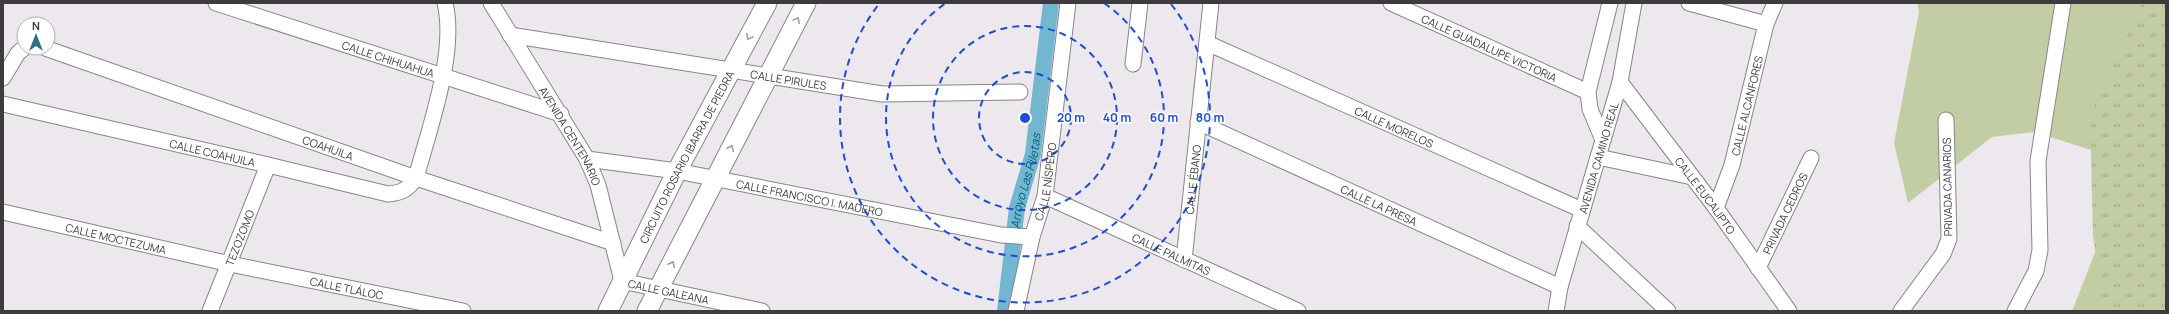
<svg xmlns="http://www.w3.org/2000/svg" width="2169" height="314" viewBox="0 0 2169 314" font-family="Manrope,sans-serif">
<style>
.green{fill:#c3cda4}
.park{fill:url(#park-tufts)}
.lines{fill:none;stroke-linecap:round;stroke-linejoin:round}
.canal{stroke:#72b6cf;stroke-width:16}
.minor-casing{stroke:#898489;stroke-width:17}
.major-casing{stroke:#898489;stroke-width:21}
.minor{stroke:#fff;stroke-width:15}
.major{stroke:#fff;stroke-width:19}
.oneway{stroke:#9e9d9e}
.ring{fill:none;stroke:#1d4ed8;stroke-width:2;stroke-dasharray:7 5}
.labels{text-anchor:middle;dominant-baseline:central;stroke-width:3;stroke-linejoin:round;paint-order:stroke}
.street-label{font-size:11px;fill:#3d3b3d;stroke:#fff}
.water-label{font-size:12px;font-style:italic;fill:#00617a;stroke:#fff}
.centre{fill:#1d4ed8;stroke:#fff;stroke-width:2}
.ring-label{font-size:12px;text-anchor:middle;font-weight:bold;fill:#1d4ed8;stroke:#fff;stroke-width:3;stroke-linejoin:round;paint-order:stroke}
</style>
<defs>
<pattern id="park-tufts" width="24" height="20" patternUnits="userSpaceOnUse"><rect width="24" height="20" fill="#c3cda4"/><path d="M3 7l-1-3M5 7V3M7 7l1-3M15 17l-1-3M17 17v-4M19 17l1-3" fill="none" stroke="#a0a887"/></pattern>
</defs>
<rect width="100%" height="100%" fill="#ede8ee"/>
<polygon class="green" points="1917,3 2166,3 2166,311 2072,311 2102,235 2104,154 2034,132 1992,137 1908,203 1894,143 1919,12"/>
<polygon class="park" points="2142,3 2166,3 2166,311 2104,311 2093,236 2090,115"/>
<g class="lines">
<path class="canal" id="s1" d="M1005,311L1017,208L1033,154L1051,3"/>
<g class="minor-casing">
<g id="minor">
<path id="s2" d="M216,3L561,114"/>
<path id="s3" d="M491,3L587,159L598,185L622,281L762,311"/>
<path id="s4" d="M1391,3L1588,92"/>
<polyline points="1689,3 1766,24"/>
<path id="s5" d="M510,35L882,94L1020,92"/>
<path id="s6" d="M1207,43L1582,210"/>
<path id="s7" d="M45,48L416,178L613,243"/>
<polyline points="1133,64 1140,3"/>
<polyline points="3,78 18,53 24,48"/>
<path id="s8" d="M1620,82L1716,208L1789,311"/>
<path id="s9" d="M3,104L268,165L388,194C402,193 408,189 416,178C429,129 457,53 445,3"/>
<path id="s10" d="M1198,122L1560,287"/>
<polyline points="1603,140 1590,109 1588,92 1610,3"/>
<polyline points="1598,157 1692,177"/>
<path id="s11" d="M587,159L677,171L1001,235L1032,237"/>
<path id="s12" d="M1045,196L1298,311"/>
<path id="s13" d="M1716,208L1732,165L1766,24L1775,3"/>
<path id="s14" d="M3,212L230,264L463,311"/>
<polyline points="1577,226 1668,311"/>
<path id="s15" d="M1184,260L1211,3"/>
<path id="s16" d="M1758,268L1811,158"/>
<path id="s17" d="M210,311L268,165"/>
<path id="s18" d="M1016,311L1032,237L1045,196L1068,3"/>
<path id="s19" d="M1556,311L1560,287L1620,82L1634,3"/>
<polyline points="1901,311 1943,254 1949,239 1946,120"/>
<polyline points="2015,311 2036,271 2040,250 2038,161 2063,3"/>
</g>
</g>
<g class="major-casing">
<g id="major">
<path id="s20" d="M608,311L677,171L767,3"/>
<polyline points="647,311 806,3"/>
</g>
</g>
<use href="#minor" class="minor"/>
<use href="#major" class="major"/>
</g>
<defs><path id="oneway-chevron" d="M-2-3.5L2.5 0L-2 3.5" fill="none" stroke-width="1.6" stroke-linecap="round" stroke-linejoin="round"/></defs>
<g class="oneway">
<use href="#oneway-chevron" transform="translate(797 20) rotate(-62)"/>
<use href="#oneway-chevron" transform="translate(749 37) rotate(118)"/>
<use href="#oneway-chevron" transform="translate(731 148) rotate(-63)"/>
<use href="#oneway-chevron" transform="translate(672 264) rotate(-63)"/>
</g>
<g class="ring">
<circle cx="1025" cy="118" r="46"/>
<circle cx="1025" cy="118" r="92"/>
<path d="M1104 3A139 139 0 1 1 946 3"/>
<path d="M1171 4A185 185 0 1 1 879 4"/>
</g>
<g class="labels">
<g class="street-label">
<text stroke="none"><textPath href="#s4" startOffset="108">CALLE GUADALUPE VICTORIA</textPath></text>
<text stroke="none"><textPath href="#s2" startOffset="181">CALLE CHIHUAHUA</textPath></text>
<text stroke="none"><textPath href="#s5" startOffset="282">CALLE PIRULES</textPath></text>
<text stroke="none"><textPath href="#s13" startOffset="107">CALLE ALCANFORES</textPath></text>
<text stroke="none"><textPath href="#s6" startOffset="205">CALLE MORELOS</textPath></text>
<text stroke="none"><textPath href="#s3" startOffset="155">AVENIDA CENTENARIO</textPath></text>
<text stroke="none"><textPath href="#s7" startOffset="300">COAHUILA</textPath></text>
<text stroke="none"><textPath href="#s9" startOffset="215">CALLE COAHUILA</textPath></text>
<text stroke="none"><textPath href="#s20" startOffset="173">CIRCUITO ROSARIO IBARRA DE PIEDRA</textPath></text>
<text stroke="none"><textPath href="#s19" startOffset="159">AVENIDA CAMINO REAL</textPath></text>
<text stroke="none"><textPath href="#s15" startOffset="81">CALLE ÉBANO</textPath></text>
<text stroke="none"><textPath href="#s18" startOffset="133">CALLE NÍSPERO</textPath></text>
<text transform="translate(1947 187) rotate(-91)">PRIVADA CANARIOS</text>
<text stroke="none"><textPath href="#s8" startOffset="142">CALLE EUCALIPTO</textPath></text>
<text stroke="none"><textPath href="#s11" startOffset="226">CALLE FRANCISCO I. MADERO</textPath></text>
<text stroke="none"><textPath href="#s10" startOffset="199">CALLE LA PRESA</textPath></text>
<text stroke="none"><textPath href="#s16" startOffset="61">PRIVADA CEDROS</textPath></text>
<text stroke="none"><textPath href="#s14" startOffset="116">CALLE MOCTEZUMA</textPath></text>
<text stroke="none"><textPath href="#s17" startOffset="79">TEZOZOMO</textPath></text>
<text stroke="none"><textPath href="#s12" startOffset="139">CALLE PALMITAS</textPath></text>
<text stroke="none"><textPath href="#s14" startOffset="352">CALLE TLÁLOC</textPath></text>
<text stroke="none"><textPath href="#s3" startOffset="358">CALLE GALEANA</textPath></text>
</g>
<g class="water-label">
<text stroke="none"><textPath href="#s1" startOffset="132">Arroyo Las Piletas</textPath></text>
</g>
</g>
<circle cx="1025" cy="118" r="6" class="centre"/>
<g class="ring-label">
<text x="1071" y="122">20 m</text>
<text x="1117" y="122">40 m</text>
<text x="1164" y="122">60 m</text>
<text x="1210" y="122">80 m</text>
</g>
<rect width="2169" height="314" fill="none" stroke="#3d3b3d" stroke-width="8"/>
<g transform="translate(36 36)"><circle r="19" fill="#ffffff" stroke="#b1b1b1"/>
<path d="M0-3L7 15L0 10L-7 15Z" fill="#306f84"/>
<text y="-6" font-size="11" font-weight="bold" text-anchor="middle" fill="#3d3b3d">N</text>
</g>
</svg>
